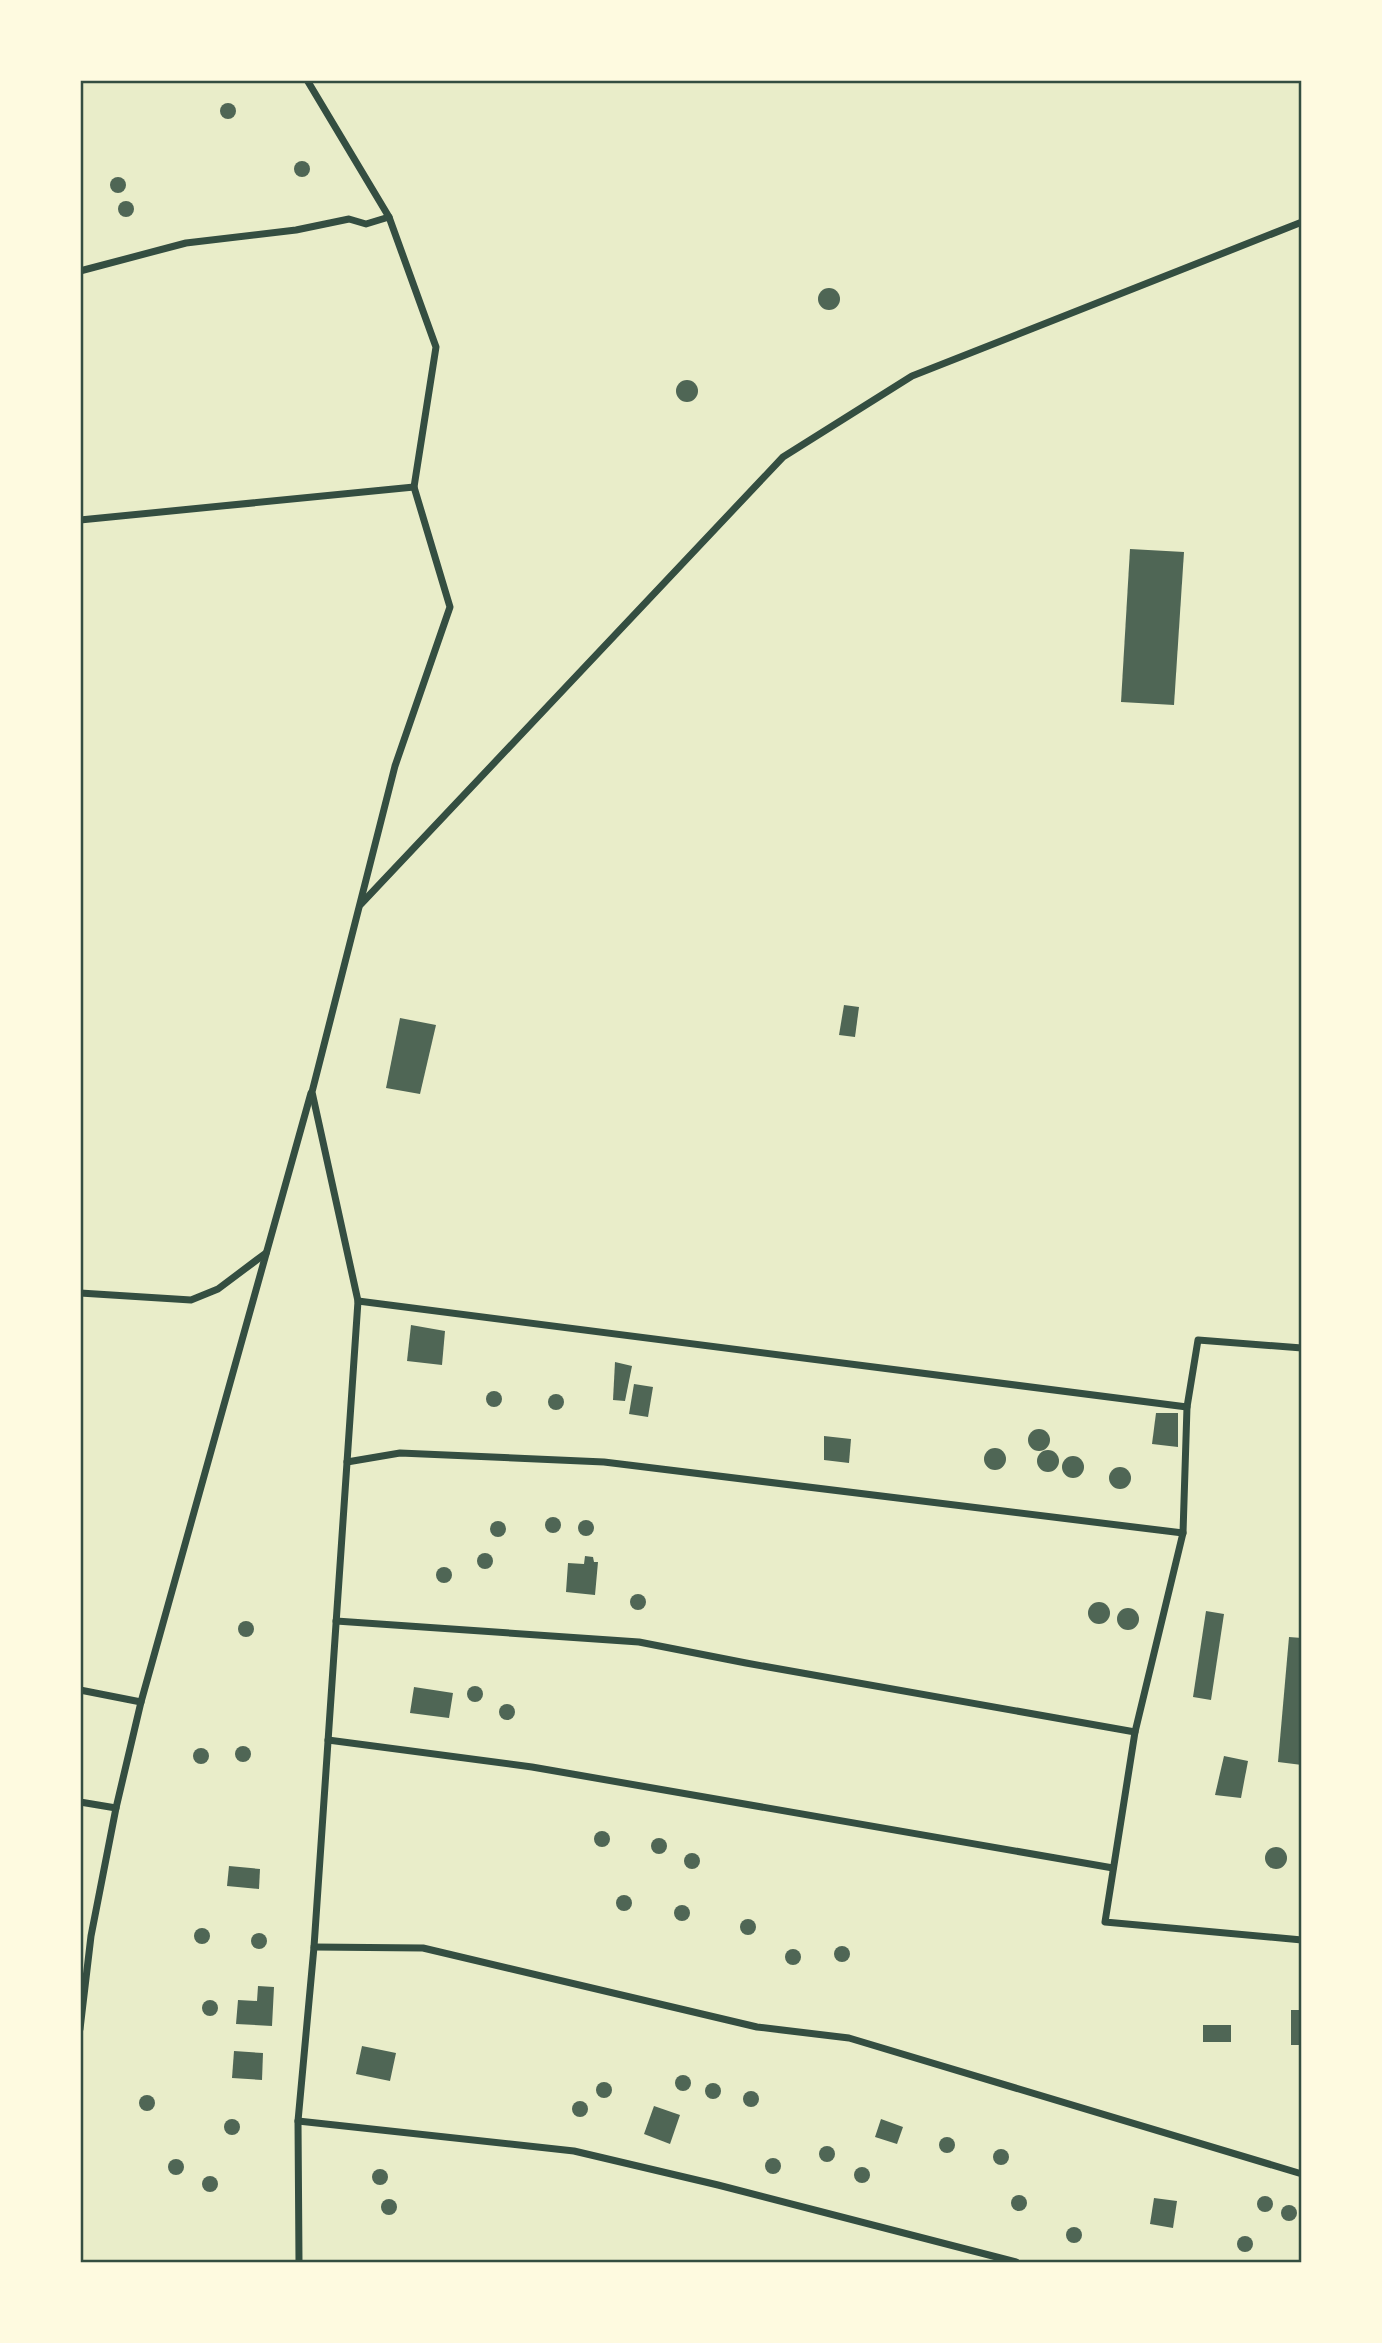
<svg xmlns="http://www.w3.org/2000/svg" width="1382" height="2343" viewBox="0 0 1382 2343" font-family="Raleway,sans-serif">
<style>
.building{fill:#4f6655}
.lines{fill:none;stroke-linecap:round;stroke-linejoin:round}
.minor{stroke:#344e41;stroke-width:7}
.neatline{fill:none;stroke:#344e41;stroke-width:2.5}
</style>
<rect width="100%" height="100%" fill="#e9edc9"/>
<g class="building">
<circle cx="228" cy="111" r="8"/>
<circle cx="302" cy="169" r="8"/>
<circle cx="118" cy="185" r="8"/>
<circle cx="126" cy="209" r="8"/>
<circle cx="829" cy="299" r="11"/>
<circle cx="687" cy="391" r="11"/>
<polygon points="1130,549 1184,552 1174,705 1121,702"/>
<polygon points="844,1005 859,1007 855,1037 839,1035"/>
<polygon points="400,1018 436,1025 420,1094 386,1088"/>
<polygon points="411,1325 445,1331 442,1365 407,1361"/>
<polygon points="615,1362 632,1366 625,1401 613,1400"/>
<polygon points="634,1384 653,1387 648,1417 629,1414"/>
<circle cx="494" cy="1399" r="8"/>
<circle cx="556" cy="1402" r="8"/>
<polygon points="1156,1413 1178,1413 1178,1447 1152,1444"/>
<circle cx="1039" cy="1440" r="11"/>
<polygon points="824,1436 851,1439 849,1463 824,1460"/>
<circle cx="995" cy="1459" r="11"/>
<circle cx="1048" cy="1461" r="11"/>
<circle cx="1073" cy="1467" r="11"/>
<circle cx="1120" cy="1478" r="11"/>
<circle cx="553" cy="1525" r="8"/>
<circle cx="586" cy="1528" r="8"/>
<circle cx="498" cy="1529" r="8"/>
<circle cx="485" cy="1561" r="8"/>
<polygon points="585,1556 593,1557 594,1562 598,1562 595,1595 566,1592 568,1563 584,1564"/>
<circle cx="444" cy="1575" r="8"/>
<circle cx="638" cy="1602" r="8"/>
<circle cx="1099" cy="1613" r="11"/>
<circle cx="1128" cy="1619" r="11"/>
<polygon points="1206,1611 1224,1614 1211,1700 1193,1697"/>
<circle cx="246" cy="1629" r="8"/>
<polygon points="1289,1637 1302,1638 1302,1765 1278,1762"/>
<circle cx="475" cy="1694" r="8"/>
<polygon points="414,1687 453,1693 449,1718 410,1713"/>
<circle cx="507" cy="1712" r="8"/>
<circle cx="243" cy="1754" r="8"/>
<circle cx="201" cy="1756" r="8"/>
<polygon points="1224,1756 1248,1761 1241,1798 1215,1795"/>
<circle cx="602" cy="1839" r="8"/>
<circle cx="659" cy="1846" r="8"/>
<circle cx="1276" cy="1858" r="11"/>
<circle cx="692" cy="1861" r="8"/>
<polygon points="229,1866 260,1869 259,1889 227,1886"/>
<circle cx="624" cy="1903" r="8"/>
<circle cx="682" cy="1913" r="8"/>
<circle cx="748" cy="1927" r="8"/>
<circle cx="202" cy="1936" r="8"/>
<circle cx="259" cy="1941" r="8"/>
<circle cx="842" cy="1954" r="8"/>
<circle cx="793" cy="1957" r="8"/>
<polygon points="258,1986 274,1987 272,2026 236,2024 238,2000 257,2001"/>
<circle cx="210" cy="2008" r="8"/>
<rect x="1291" y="2010" width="11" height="35"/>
<rect x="1203" y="2025" width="28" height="17"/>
<polygon points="362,2046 396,2053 390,2081 356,2074"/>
<polygon points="234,2051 263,2053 262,2080 232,2078"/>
<circle cx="683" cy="2083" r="8"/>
<circle cx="604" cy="2090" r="8"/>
<circle cx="713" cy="2091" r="8"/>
<circle cx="751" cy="2099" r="8"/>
<circle cx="147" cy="2103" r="8"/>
<circle cx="580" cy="2109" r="8"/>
<polygon points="654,2106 680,2115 670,2144 644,2134"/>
<circle cx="232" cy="2127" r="8"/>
<polygon points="881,2119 903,2127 897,2144 875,2137"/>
<circle cx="947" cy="2145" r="8"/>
<circle cx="827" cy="2154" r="8"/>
<circle cx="1001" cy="2157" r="8"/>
<circle cx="773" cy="2166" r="8"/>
<circle cx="176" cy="2167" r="8"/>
<circle cx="862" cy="2175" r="8"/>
<circle cx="380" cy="2177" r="8"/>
<circle cx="210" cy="2184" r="8"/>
<circle cx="1019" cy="2203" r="8"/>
<circle cx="1265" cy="2204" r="8"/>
<polygon points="1154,2198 1177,2201 1173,2228 1150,2224"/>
<circle cx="389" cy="2207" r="8"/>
<circle cx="1289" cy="2213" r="8"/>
<circle cx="1074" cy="2235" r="8"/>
<circle cx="1245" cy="2244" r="8"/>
</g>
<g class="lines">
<g class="minor">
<polyline points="80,271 186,243 296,230 349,219 366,224 389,217"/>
<polyline points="80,520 414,487"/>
<polyline points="361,904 783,457 912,376 1302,222"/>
<polyline points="80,1293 191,1300 218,1289 266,1253"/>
<polyline points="358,1301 1187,1407"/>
<polyline points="1302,1348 1198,1340 1187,1407 1183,1533 1135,1732 1105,1922 1302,1940"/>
<polyline points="347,1462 400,1453 604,1462 1183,1533"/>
<polyline points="336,1621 639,1642 746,1663 1135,1732"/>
<polyline points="80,1690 141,1702"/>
<polyline points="328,1740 532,1767 1113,1868"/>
<polyline points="80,1802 116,1808"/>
<polyline points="314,1947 423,1948 757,2027 849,2038 1302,2174"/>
<polyline points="80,2029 91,1936 116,1808 141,1702 311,1093"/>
<polyline points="298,2121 574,2151 718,2185 1016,2262"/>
<polyline points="299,2262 298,2121 314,1947 358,1301 312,1092 395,766 450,607 414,487 436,347 389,217 307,80"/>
</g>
</g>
<rect width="1382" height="2343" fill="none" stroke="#fefae0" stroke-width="164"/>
<rect x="82" y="82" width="1218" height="2179" class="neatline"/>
</svg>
